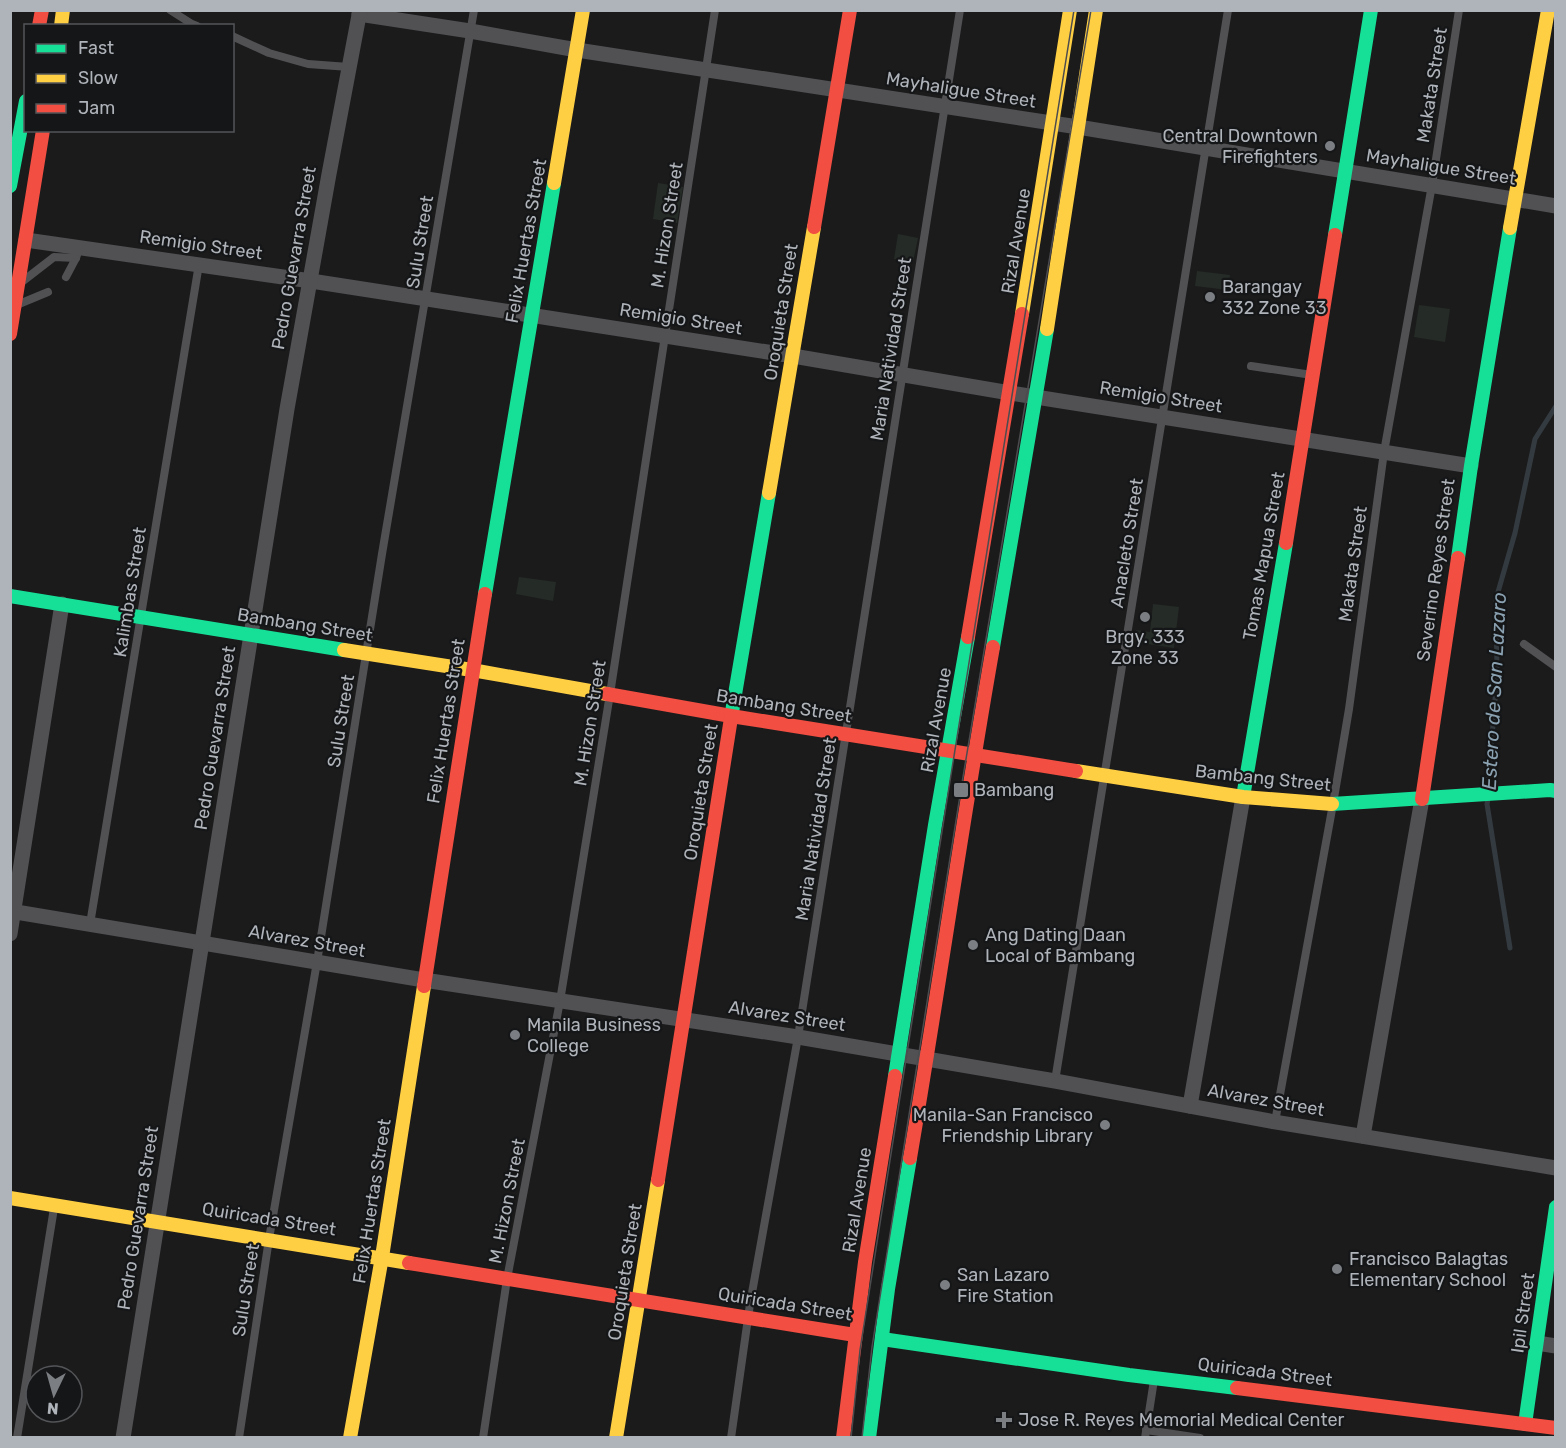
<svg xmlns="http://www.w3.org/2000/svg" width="1566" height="1448" viewBox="0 0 1566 1448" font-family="Rubik,sans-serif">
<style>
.pitch{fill:#252b26}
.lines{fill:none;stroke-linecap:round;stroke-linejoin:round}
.stream{stroke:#343b40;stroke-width:5}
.lane{stroke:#515154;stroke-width:8}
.street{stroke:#515154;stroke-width:15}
.fast{stroke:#16e098;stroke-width:14}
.slow{stroke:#ffcf43;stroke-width:14}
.jam{stroke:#f24e42;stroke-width:14}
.tram{stroke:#4c4c4f;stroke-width:1.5}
.poi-dot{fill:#7b7e83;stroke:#151617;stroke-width:2}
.labels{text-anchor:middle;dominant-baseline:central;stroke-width:4.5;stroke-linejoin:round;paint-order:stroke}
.street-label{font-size:18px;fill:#afb3ba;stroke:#151617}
.poi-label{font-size:18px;fill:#afb3ba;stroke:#151617;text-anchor:start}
.water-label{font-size:20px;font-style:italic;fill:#8aa1b1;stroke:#151617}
</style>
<rect width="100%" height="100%" fill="#1b1b1c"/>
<g class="pitch">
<polygon points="658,183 683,187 677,223 653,219"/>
<polygon points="898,234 918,238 913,262 894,259"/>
<polygon points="1197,271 1230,275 1228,290 1195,286"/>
<polygon points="1419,305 1450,309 1445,342 1414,337"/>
<polygon points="519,577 556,582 553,601 516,594"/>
<polygon points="1153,604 1179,607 1174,648 1134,642 1136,630 1150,632"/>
</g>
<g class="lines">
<g class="stream">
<polyline points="1488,789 1497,674 1496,599 1515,533 1535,439 1556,406"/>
<polyline points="1488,798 1487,804 1510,948"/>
</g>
<g class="lane">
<polyline points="170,10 192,24 197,26"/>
<polyline points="232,36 269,53 308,64 349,67"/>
<polyline points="66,277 76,258 77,255"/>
<polyline points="23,281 54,257 76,258"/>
<polyline points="19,304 48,292"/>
<polyline points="1251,366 1312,375"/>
<polyline points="1524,644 1556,667"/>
<polyline points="90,924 199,264"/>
<polyline points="1055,1081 1228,10"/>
<polyline points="1275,1122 1333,804 1349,709 1384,452 1432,185 1459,10"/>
<polyline points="1146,1430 1200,1438"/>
<polyline points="17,1438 54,1208"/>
<polyline points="239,1438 269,1239 317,962 382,554 474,10"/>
<polyline points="483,1438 507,1279 560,1001 610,694 715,10"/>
<polyline points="731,1438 750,1304 798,1037 960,10"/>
<polyline points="1145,1438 1154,1380"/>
</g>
<g class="street">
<polyline points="359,14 470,31 577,50 1078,127 1556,206"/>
<polyline points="26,240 311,281 793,356 1010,393 1471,466"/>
<polyline points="10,911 424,980 798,1037 1055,1081 1275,1122 1556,1168"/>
<polyline points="10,934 62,604"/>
<polyline points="1190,1106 1243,797"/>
<polyline points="1363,1136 1422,799"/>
<polyline points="1537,1343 1556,1346"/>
<polyline points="123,1438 287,409 329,174 360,10"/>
</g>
<g class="fast">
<polyline points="10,186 26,101"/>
<polyline points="1335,235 1371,10"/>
<polyline points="1458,558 1471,466 1510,228"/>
<polyline points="485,594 554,183"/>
<polyline points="10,596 344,650"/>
<polyline points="993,647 1047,329"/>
<polyline points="731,718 769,493"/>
<polyline points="1243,797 1286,543"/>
<polyline points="1332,804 1550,790 1556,791"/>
<polyline points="895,1076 935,825 968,637"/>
<polyline points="882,1339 1129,1375 1237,1388"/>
<polyline points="1525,1424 1556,1207"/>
<polyline points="869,1438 888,1289 910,1158"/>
</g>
<g class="slow">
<polyline points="61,26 63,10"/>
<polyline points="554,183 583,10"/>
<polyline points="1510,228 1548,10"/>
<polyline points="1022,314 1070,10"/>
<polyline points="1047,329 1096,10"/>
<polyline points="769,493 814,227"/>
<polyline points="344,650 472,670 607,694"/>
<polyline points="1076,771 1243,797 1332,804"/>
<polyline points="10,1198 409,1263"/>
<polyline points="350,1438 382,1257 424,986"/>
<polyline points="616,1438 658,1180"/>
</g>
<g class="jam">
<polyline points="39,26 42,10"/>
<polyline points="814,227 850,10"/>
<polyline points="10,334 43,130"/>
<polyline points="1286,543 1335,235"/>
<polyline points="968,637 1022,314"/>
<polyline points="607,694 731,716 1076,771"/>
<polyline points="1422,799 1458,558"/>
<polyline points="424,986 485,594"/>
<path d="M910,1158C939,988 963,817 993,647"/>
<polyline points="658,1180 731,718"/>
<polyline points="409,1263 855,1335"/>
<polyline points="1237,1388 1556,1428"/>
<polyline points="843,1438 865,1262 895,1076"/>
</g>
<g class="tram">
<polyline points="851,1438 860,1350 950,781 1074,10"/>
<polyline points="862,1438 872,1347 962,783 1091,10"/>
</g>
</g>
<g class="poi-dot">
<circle cx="1330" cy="146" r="6"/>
<circle cx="1210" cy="297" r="6"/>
<circle cx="1145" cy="617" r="6"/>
<rect x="953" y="782" width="16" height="16" rx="3"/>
<circle cx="973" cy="945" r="6"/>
<circle cx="515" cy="1035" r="6"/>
<circle cx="1105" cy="1125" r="6"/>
<circle cx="1337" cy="1269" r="6"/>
<circle cx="945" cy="1285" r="6"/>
<path d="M1001 1411h6v6h6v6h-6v6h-6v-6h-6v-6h6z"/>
</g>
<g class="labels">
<g class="street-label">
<text transform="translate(1432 85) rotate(-81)">Makata Street</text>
<text transform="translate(961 90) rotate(9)">Mayhaligue Street</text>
<text transform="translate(1441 167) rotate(9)">Mayhaligue Street</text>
<text transform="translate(667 225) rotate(-81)">M. Hizon Street</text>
<text transform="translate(526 241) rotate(-80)">Felix Huertas Street</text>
<text transform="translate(1016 241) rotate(-81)">Rizal Avenue</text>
<text transform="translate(420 242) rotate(-81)">Sulu Street</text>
<text transform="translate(201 245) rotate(8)">Remigio Street</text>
<text transform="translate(294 258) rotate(-80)">Pedro Guevarra Street</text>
<text transform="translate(781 312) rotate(-81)">Oroquieta Street</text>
<text transform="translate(681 319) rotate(9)">Remigio Street</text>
<text transform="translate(891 349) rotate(-81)">Maria Natividad Street</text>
<text transform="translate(1161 397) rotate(9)">Remigio Street</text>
<text transform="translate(1127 543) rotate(-81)">Anacleto Street</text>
<text transform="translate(1264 556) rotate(-80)">Tomas Mapua Street</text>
<text transform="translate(1353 564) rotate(-82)">Makata Street</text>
<text transform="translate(1436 570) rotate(-82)">Severino Reyes Street</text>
<text transform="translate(130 592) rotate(-81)">Kalimbas Street</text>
<text transform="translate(305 625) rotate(9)">Bambang Street</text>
<text transform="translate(784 706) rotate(9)">Bambang Street</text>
<text transform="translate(936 720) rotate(-80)">Rizal Avenue</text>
<text transform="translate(341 721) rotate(-81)">Sulu Street</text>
<text transform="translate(446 721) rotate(-81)">Felix Huertas Street</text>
<text transform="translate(590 723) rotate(-81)">M. Hizon Street</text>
<text transform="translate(215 738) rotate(-81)">Pedro Guevarra Street</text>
<text transform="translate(1263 778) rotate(6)">Bambang Street</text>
<text transform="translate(701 792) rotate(-81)">Oroquieta Street</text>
<text transform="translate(816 829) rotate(-81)">Maria Natividad Street</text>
<text transform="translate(307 941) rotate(10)">Alvarez Street</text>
<text transform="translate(787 1016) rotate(9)">Alvarez Street</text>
<text transform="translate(1266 1100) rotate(10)">Alvarez Street</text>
<text transform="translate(857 1200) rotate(-81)">Rizal Avenue</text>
<text transform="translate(372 1201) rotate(-81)">Felix Huertas Street</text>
<text transform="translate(507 1201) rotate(-79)">M. Hizon Street</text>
<text transform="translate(138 1218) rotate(-81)">Pedro Guevarra Street</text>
<text transform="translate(269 1219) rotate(9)">Quiricada Street</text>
<text transform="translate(625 1272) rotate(-81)">Oroquieta Street</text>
<text transform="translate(246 1290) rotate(-81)">Sulu Street</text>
<text transform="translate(785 1304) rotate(9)">Quiricada Street</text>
<text transform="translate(1523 1313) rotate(-82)">Ipil Street</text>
<text transform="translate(1265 1372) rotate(7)">Quiricada Street</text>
</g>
<g class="poi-label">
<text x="1318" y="136" text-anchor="end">Central Downtown<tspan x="1318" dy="21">Firefighters</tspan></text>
<text x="1222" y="287">Barangay<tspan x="1222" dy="21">332 Zone 33</tspan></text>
<text x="1145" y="637" text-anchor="middle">Brgy. 333<tspan x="1145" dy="21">Zone 33</tspan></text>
<text x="974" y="790">Bambang</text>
<text x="985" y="935">Ang Dating Daan<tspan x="985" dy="21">Local of Bambang</tspan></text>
<text x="527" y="1025">Manila Business<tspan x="527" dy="21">College</tspan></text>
<text x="1093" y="1115" text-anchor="end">Manila-San Francisco<tspan x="1093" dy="21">Friendship Library</tspan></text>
<text x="1349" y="1259">Francisco Balagtas<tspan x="1349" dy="21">Elementary School</tspan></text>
<text x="957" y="1275">San Lazaro<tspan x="957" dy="21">Fire Station</tspan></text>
<text x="1018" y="1420">Jose R. Reyes Memorial Medical Center</text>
</g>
<g class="water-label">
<text transform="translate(1494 691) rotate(-87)">Estero de San Lazaro</text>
</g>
</g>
<rect width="1566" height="1448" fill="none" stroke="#afb3ba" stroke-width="24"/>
<rect x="24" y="24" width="210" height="108" fill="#151617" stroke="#535558" stroke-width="1.5"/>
<rect x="36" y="44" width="30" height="9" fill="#16e098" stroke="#535558" stroke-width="1.5"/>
<text x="78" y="54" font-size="18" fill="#afb3ba">Fast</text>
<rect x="36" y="74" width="30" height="9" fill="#ffcf43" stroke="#535558" stroke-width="1.5"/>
<text x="78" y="84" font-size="18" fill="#afb3ba">Slow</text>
<rect x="36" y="104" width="30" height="9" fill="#f24e42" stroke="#535558" stroke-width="1.5"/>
<text x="78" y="114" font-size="18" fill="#afb3ba">Jam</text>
<g transform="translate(54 1394) rotate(185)"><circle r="28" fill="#151617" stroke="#535558" stroke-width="1.5"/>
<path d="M0-4.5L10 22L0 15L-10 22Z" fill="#7b7e83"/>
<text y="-9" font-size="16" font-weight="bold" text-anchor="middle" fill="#afb3ba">N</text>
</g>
</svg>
